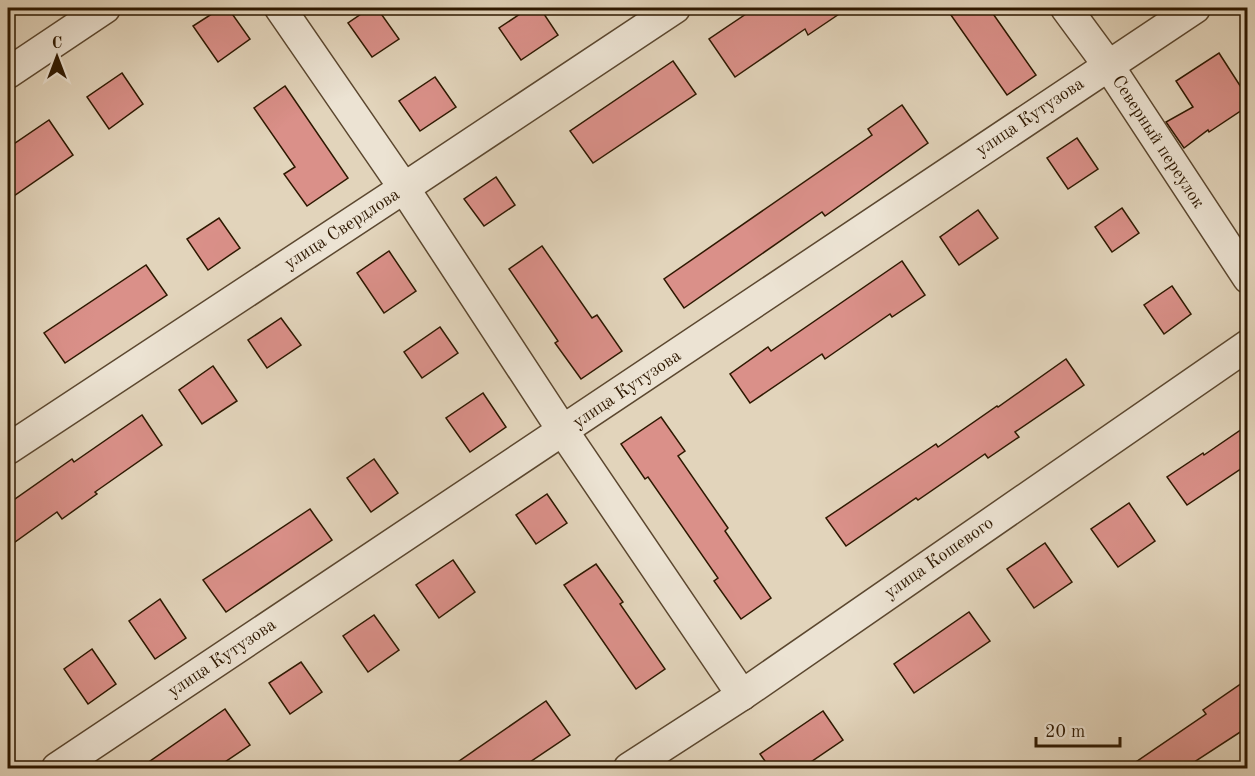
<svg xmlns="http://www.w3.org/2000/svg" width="1255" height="776" viewBox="0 0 1255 776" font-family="'Old Standard TT',serif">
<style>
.building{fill:#da9089;stroke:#2e1800;stroke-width:1.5}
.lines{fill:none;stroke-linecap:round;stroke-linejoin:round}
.street-casing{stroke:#5b472f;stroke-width:33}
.street{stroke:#ece3d3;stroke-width:30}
.labels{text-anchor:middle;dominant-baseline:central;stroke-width:6;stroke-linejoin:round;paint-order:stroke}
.street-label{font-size:18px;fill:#2e1800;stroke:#ece3d3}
</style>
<rect width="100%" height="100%" fill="#e2d4bb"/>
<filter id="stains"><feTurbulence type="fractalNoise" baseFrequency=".00333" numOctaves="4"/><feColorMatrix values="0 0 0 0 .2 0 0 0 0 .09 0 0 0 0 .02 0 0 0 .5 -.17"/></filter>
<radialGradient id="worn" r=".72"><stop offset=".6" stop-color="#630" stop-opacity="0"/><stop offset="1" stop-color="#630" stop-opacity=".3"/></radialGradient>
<g class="building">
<polygon points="221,8 228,8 250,39 218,62 193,26"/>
<polygon points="370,8 377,8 399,39 372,57 348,23"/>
<polygon points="529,8 540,8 558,35 521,60 499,28"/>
<polygon points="755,8 848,8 808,35 805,29 735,77 709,39"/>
<polygon points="946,8 989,8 1036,75 1007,95"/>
<polygon points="1219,53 1248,98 1248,106 1209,132 1208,130 1184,148 1166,122 1193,107 1176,81"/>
<polygon points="673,61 696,94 593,163 570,131"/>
<polygon points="122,73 143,104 109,129 87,97"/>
<polygon points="435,77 456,107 420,131 399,101"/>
<polygon points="285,86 348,178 307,206 284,174 295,167 254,108"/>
<polygon points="902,105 928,143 825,216 822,212 684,308 664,279 872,135 868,129"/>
<polygon points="49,120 73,155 8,200 8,148"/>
<polygon points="1077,138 1098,169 1068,189 1047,158"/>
<polygon points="496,177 515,205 484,226 464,199"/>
<polygon points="1122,208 1139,233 1112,252 1095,227"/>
<polygon points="978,210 998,238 959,265 940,237"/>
<polygon points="219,218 240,248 208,270 187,239"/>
<polygon points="542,246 592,318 597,315 622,351 581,379 555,343 558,341 509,269"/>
<polygon points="389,251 416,291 384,313 357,273"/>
<polygon points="902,261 925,295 892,317 890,314 825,359 822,354 750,403 730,374 768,347 771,351"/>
<polygon points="146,265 167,295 65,363 44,333"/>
<polygon points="1172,286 1191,314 1164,334 1144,305"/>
<polygon points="281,318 301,345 267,368 248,340"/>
<polygon points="440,327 458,353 422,378 404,352"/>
<polygon points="1066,359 1084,385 1015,432 1019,437 988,458 985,454 918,500 916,498 846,546 826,518 936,444 938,447 997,406 998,407"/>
<polygon points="213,366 237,401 202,424 179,390"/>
<polygon points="483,393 506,427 470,452 446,418"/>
<polygon points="142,415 162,445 95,492 97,494 62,519 57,512 8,547 8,504 72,459 74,462"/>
<polygon points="661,417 685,451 678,456 728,528 725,531 771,598 741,619 714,581 718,578 648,477 645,479 621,444"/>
<polygon points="1248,425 1248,464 1187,505 1167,477 1203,453 1204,455"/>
<polygon points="374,459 398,493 371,512 347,478"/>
<polygon points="547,494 567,523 536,544 516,515"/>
<polygon points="1129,503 1155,541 1118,567 1091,529"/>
<polygon points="310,509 332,540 226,612 203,580"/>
<polygon points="1045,543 1072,582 1034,608 1007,569"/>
<polygon points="453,560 475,592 439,618 416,585"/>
<polygon points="596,564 623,602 620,604 665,669 636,689 564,585"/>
<polygon points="160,599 186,638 155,659 129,621"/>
<polygon points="969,612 990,641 914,693 894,664"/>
<polygon points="374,615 399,650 368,672 343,636"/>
<polygon points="92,649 116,684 88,704 64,669"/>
<polygon points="301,662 322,692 290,714 269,683"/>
<polygon points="1248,679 1248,727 1185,768 1127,768 1206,714 1203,710"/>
<polygon points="546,701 570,735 521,768 449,768"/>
<polygon points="225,709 250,745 216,768 140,768"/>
<polygon points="823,711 843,740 802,768 770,768 760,754"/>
</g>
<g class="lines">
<g class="street-casing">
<g id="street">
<polyline points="280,8 404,188 563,431 742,695"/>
<polyline points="1066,8 1108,65 1248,278"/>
<polyline points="8,73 105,8"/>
<polyline points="8,449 404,188 675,8"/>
<polyline points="57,768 1195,8"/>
<polyline points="629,768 742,695 1248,345"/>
</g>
</g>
<use href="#street" class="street"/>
</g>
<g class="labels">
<g class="street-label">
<text transform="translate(1030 117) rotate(-34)">улица Кутузова</text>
<text transform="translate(1158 142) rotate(57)">Северный переулок</text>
<text transform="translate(342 229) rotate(-33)">улица Свердлова</text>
<text transform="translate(627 389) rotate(-34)">улица Кутузова</text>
<text transform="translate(939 558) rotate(-35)">улица Кошевого</text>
<text transform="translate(222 658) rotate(-34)">улица Кутузова</text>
</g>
</g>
<rect width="1255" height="776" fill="none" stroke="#e2d4bb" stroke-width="30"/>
<rect x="9" y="9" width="1237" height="758" fill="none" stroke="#2e1800" stroke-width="3"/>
<rect x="15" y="15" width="1225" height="746" fill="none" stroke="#2e1800" stroke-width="1.5"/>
<g transform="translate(57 57)" stroke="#ece3d3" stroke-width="4.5" paint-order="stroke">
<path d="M0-4.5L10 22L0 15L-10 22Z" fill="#2e1800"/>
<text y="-9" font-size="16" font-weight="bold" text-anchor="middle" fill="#2e1800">С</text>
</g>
<path d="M1036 737v9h84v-9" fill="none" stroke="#2e1800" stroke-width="3"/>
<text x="1045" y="737" font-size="18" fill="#2e1800" stroke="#ece3d3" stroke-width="4.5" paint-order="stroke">20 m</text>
<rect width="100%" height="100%" filter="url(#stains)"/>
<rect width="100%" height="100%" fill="url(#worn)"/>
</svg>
